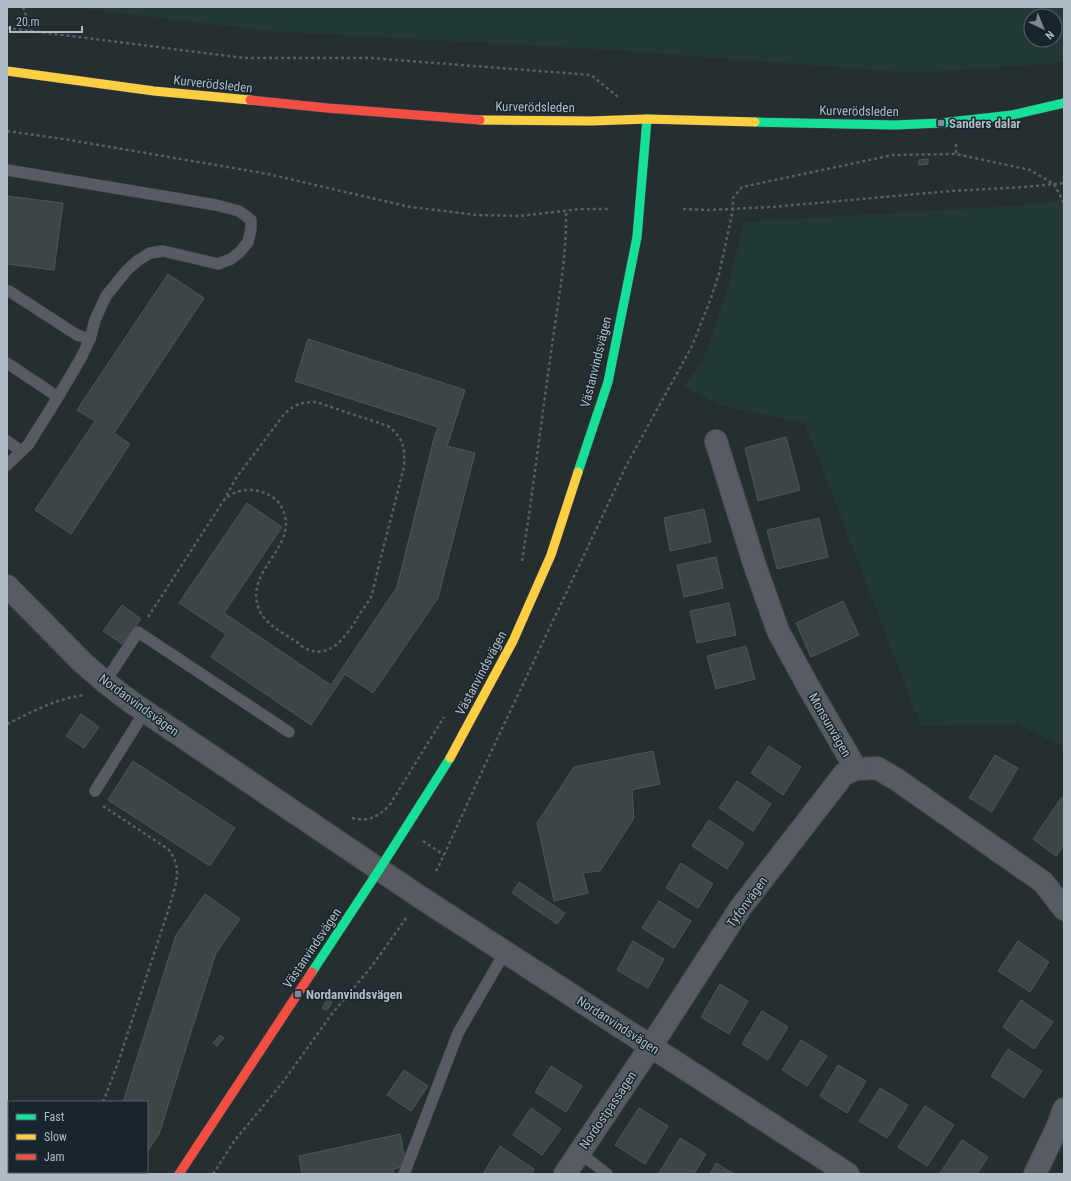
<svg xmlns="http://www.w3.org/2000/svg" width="1071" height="1181" viewBox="0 0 1071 1181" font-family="'Roboto Condensed',sans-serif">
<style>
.green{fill:#233937;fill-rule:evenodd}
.building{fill:#3e4549;stroke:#4d565a}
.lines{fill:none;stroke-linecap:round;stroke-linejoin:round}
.lane-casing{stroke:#44494d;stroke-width:12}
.street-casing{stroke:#44494d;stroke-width:24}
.fast-casing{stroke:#44494d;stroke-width:10}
.slow-casing{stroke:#44494d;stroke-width:10}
.jam-casing{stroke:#44494d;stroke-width:10}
.path{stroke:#586064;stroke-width:2.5;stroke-dasharray:3 3;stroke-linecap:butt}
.lane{stroke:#565c61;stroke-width:11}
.street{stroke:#565c61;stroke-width:22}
.fast{stroke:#16e098;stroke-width:9}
.slow{stroke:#ffcf43;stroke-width:9}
.jam{stroke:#f24e42;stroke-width:9}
.poi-dot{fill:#7e8a92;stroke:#19252d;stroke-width:1.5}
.labels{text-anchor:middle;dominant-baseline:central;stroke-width:3;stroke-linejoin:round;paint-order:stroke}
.street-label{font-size:13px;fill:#aebcc5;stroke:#19252d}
.poi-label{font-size:13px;font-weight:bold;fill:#aebcc5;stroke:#19252d;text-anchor:start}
</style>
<rect width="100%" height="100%" fill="#262e32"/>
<g class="green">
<path d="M73,7H1064V62L1057,63L915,73L614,50L268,31ZM1031,16H1055V40H1031Z"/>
<polygon points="1064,198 1064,747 1016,723 921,726 805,423 724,406 684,387 702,362 725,299 744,222 1042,204"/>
</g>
<g class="building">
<polygon points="928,159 928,164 919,165 919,160"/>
<polygon points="7,196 63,203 54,270 7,264"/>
<polygon points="168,274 204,298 114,433 130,444 71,534 35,510 95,421 77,410"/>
<polygon points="308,339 465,390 447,446 475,453 438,598 373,693 345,674 311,725 211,657 226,634 179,603 247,503 282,527 224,613 331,685 397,587 433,442 438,427 295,381"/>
<polygon points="786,437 800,490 758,501 745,448"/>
<polygon points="704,509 711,542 670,551 664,518"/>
<polygon points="819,518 828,557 777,569 767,530"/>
<polygon points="716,557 723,588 684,597 677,565"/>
<polygon points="843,601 859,635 811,657 796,623"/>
<polygon points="729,603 736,635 697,643 690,611"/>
<polygon points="122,605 141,619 122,644 103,631"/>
<polygon points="746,646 755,679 716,689 707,656"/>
<polygon points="81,714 99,727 84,748 66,736"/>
<polygon points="769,746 801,767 783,795 751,773"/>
<polygon points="653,751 660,784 632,790 634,818 600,871 583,873 588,893 554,901 537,823 574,767"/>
<polygon points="995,755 1018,768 992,812 969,798"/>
<polygon points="133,761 235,828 210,866 108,800"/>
<polygon points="737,781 771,804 753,831 719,808"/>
<polygon points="1062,797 1064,799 1064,845 1056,856 1033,839"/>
<polygon points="709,820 744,843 727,869 692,846"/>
<polygon points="681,863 713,884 698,908 666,888"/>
<polygon points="519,882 565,913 557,924 512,893"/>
<polygon points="205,894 240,919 216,953 159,1134 147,1152 147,1102 123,1102 176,935"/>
<polygon points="659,901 691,921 674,948 642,928"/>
<polygon points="633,941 664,959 648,988 617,970"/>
<polygon points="1018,941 1049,962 1030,992 998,971"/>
<polygon points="720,984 748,1001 729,1034 701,1017"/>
<polygon points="328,999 332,1002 327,1010 322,1008"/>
<polygon points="1021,1000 1053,1022 1034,1049 1003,1027"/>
<polygon points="762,1011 788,1027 768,1060 742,1044"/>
<polygon points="220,1035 224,1038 217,1046 213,1043"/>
<polygon points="801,1040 827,1056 807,1086 782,1070"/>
<polygon points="1008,1049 1042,1071 1024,1098 991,1076"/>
<polygon points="838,1065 866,1081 847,1113 820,1096"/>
<polygon points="551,1066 582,1086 566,1112 535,1092"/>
<polygon points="404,1070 428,1086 411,1111 387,1095"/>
<polygon points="880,1088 908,1105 887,1138 859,1121"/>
<polygon points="925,1106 954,1125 927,1166 898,1147"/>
<polygon points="531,1108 561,1129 542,1155 513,1135"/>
<polygon points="639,1108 668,1126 645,1164 615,1145"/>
<polygon points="400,1134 406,1166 393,1169 394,1174 302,1174 299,1156"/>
<polygon points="680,1138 706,1154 694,1174 662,1174 659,1173"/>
<polygon points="962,1140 988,1157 977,1174 942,1174 940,1173"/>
<polygon points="500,1146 534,1169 531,1174 487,1174 484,1172"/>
<polygon points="716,1163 734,1174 710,1174"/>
<polygon points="116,1172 133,1172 132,1174 119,1174"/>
</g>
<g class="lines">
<g class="lane-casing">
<g id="lane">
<polyline points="7,170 216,205 239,211 251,220 251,229 248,242 239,253 231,259 218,264 163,251 150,253 137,261 127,270 106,296 95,320 90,339 81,358 58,397 28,445 7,465"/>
<polyline points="9,291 77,335 90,339"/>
<polyline points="7,363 58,397"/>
<polyline points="7,441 21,451"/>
<polyline points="105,682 138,632 289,732"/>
<polyline points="95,791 145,711"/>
<polyline points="580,1153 607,1174"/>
<polyline points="404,1174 458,1033 505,952"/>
</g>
</g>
<g class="street-casing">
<g id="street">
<polyline points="716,441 754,563 778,631 808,686 856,769 877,768 896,779 1043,882 1064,909"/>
<polyline points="7,586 83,663 105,682 131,702 420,897 848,1174"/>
<polyline points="565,1174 651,1046 741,907 844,774 856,769"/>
<polyline points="1035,1174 1057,1128 1064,1109"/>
</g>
</g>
<g class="fast-casing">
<g id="fast">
<polyline points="755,122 895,125 941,123 1012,115 1064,103"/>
<polyline points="578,472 608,382 637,237 647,119"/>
<polyline points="312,972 379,870 450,758"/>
</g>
</g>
<g class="slow-casing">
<g id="slow">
<polyline points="7,71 154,91 250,100"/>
<polyline points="480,120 591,121 647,119 755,122"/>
<polyline points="450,758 513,641 551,555 578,472"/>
</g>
</g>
<g class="jam-casing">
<g id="jam">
<polyline points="250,100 327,108 480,120"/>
<polyline points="179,1174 312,972"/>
</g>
</g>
<g class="path">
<polyline points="23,7 31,31"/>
<polyline points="7,28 245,58 370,58 591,75 618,97"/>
<polyline points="7,131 70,140 268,174 410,207 445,211 476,215 520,216 580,209 609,209"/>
<polyline points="956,144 956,154"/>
<polyline points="683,209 708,210 772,207 951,191 1025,187 1064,183"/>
<path d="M522,561C533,492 541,422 551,353C557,305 567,259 566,211"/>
<path d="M148,617L224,500C228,497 233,493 237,492C252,486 275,493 282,508C300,545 249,567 257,603C261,623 282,632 297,642C300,645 304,648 307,649C330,659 344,638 355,622C359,614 365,607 370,599C374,590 377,571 380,561C388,530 396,498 404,467C405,447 404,439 388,426L316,402C302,402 296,404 285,413L236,478L224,500"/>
<path d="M7,724C32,712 57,698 85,695"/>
<path d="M103,806L168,849C184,868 175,886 169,908L118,1063L103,1102"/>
<path d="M352,818C369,822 377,817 389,806L444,717"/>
<polyline points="423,841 444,855"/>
<polyline points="436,871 444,855 491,752 627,464 692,346 711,298 719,274 733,210 733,198 742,187 893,155 956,154 1030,170 1054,184 1064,203"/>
<polyline points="7,1142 9,1144"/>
<polyline points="48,1172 51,1174"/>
<polyline points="59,1174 61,1172"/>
<polyline points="213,1174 235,1140 283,1082 331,1015 372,966 407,917"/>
</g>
<use href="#lane" class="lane"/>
<use href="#street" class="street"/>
<use href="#fast" class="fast"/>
<use href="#slow" class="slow"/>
<use href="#jam" class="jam"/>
</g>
<g class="poi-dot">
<rect x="937" y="119" width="8" height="8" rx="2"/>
<rect x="294" y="990" width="8" height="8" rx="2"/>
</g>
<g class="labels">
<g class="street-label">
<text transform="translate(213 84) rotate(6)">Kurverödsleden</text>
<text transform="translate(535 107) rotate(1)">Kurverödsleden</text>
<text transform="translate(859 111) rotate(1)">Kurverödsleden</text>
<text transform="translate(596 362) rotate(-76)">Västanvindsvägen</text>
<text transform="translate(481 673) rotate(-62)">Västanvindsvägen</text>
<text transform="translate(139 705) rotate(36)">Nordanvindsvägen</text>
<text transform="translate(830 725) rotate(60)">Monsunvägen</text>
<text transform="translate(747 902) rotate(-54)">Tyfonvägen</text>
<text transform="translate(312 948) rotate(-56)">Västanvindsvägen</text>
<text transform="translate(618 1025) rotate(33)">Nordanvindsvägen</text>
<text transform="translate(608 1110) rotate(-56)">Nordostpassagen</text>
</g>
<g class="poi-label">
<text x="949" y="123">Sanders dalar</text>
<text x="306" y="994">Nordanvindsvägen</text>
</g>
</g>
<rect width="1071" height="1181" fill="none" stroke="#aebcc5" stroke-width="16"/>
<rect x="8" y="1101" width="140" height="72" fill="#19252d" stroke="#55616a"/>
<rect x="16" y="1114" width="20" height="6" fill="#16e098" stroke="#55616a"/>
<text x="44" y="1121" font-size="12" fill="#aebcc5">Fast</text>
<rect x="16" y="1134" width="20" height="6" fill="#ffcf43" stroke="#55616a"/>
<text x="44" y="1141" font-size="12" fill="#aebcc5">Slow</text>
<rect x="16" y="1154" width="20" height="6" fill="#f24e42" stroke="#55616a"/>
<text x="44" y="1161" font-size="12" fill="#aebcc5">Jam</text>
<g transform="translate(1043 28) rotate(136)"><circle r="19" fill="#19252d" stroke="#55616a"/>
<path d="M0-3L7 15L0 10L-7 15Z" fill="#7e8a92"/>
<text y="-6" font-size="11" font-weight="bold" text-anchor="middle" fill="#aebcc5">N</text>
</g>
<path d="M10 26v6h72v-6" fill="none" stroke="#aebcc5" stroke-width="2"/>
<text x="16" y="26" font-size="12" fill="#aebcc5" stroke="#19252d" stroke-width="3" paint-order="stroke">20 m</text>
</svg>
